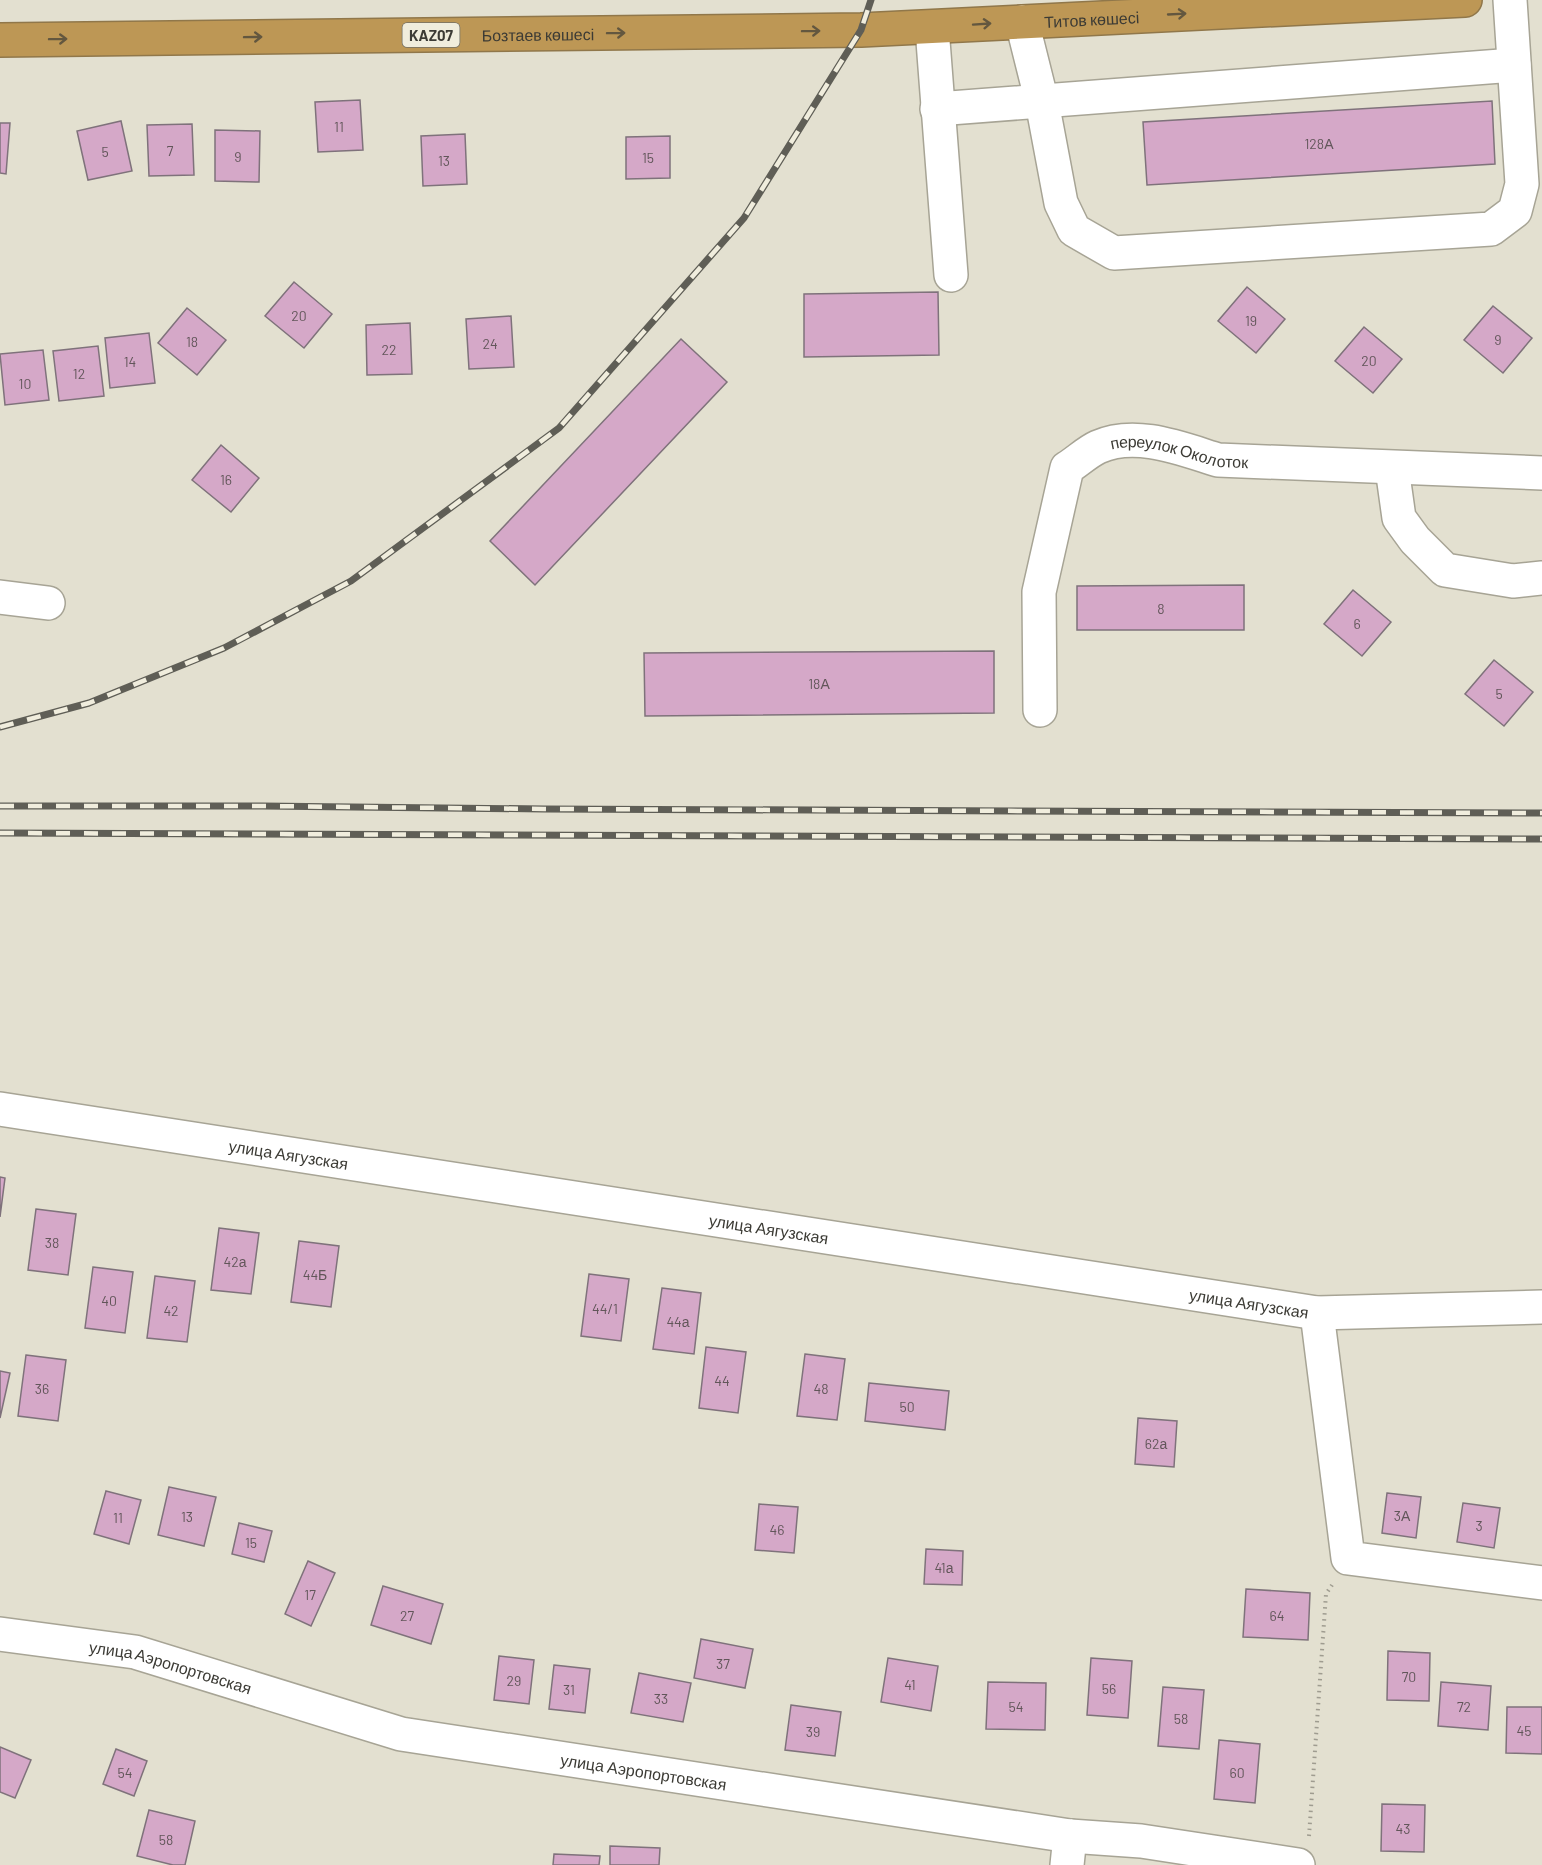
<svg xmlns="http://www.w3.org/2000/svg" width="1542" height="1865" viewBox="0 0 1542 1865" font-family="Barlow,sans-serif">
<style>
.building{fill:#d5a8c8;stroke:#7f727b;stroke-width:1.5}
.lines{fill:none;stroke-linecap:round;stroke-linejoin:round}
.minor-casing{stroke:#a7a495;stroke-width:36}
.highway-casing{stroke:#90774a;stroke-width:36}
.path{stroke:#9f9c90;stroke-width:4;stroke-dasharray:1.5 4.5;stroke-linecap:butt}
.minor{stroke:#fff;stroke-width:33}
.highway{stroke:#bd9755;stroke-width:33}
.rail-casing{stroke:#5f5e56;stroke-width:7}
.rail{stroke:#f0eddd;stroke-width:4.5;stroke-dasharray:14;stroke-linecap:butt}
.oneway{stroke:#63573f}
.labels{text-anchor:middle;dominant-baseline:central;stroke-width:6;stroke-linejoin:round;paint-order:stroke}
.number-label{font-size:14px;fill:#62565a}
.shield{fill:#f0eddd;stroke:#727067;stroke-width:1.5}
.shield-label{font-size:15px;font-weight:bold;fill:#3c3b35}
.street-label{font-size:16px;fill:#3c3b35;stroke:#f0eddd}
</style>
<rect width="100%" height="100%" fill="#e3e0d0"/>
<g class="building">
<polygon points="360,100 363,150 318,152 315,102"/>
<polygon points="1492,101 1495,164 1147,185 1143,122"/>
<polygon points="121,121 132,171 88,180 77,131"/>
<polygon points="0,123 10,123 6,174 0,173"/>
<polygon points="192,124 194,175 149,176 147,125"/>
<polygon points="215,130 260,131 259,182 215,181"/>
<polygon points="465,134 467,184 423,186 421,136"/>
<polygon points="670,136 670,178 626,179 626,137"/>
<polygon points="294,282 332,314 304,348 265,316"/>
<polygon points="1247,287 1285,319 1256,353 1218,321"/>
<polygon points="938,292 939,355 804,357 804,294"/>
<polygon points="1493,306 1532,338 1503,373 1464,340"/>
<polygon points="187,308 226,340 197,375 158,343"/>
<polygon points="511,316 514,367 469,369 466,319"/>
<polygon points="410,323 412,374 367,375 366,325"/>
<polygon points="1364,327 1402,359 1373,393 1335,361"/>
<polygon points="149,333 155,383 110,388 105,338"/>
<polygon points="681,339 727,382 535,585 490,541"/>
<polygon points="98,346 104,396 59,401 53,351"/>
<polygon points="43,350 49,400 5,405 0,354"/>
<polygon points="221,445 259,478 231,512 192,480"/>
<polygon points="1244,585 1244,630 1077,630 1077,586"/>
<polygon points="1353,590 1391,622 1362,656 1324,624"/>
<polygon points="994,651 994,713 645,716 644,653"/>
<polygon points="1494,660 1533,692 1504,726 1465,694"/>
<polygon points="0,1177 5,1178 0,1217"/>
<polygon points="36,1209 76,1214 68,1275 28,1270"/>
<polygon points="219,1228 259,1233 251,1294 211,1290"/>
<polygon points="299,1241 339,1246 331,1307 291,1302"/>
<polygon points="93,1267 133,1272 125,1333 85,1328"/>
<polygon points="589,1274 629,1279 621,1341 581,1336"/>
<polygon points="155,1276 195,1281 187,1342 147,1338"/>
<polygon points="662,1288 701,1293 694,1354 653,1349"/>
<polygon points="706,1347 746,1352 738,1413 699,1408"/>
<polygon points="805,1354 845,1359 837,1420 797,1416"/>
<polygon points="26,1355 66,1360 58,1421 18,1416"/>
<polygon points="0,1371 10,1373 0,1418"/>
<polygon points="869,1383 949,1391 945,1430 865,1421"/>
<polygon points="1138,1418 1177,1421 1174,1467 1135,1464"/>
<polygon points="169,1487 216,1497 204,1546 158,1535"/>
<polygon points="106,1491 141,1500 129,1544 94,1534"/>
<polygon points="1387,1493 1421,1497 1416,1538 1382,1533"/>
<polygon points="1463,1503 1500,1508 1494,1548 1457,1542"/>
<polygon points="759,1504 798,1507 794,1553 755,1550"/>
<polygon points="239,1523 272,1531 264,1562 232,1554"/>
<polygon points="926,1549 963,1551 962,1585 924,1584"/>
<polygon points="308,1561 335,1573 311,1626 285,1614"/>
<polygon points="383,1586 443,1604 431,1644 371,1625"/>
<polygon points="1246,1589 1310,1593 1308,1640 1243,1637"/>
<polygon points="701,1639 753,1649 745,1688 694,1678"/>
<polygon points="1388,1651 1430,1653 1429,1701 1387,1700"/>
<polygon points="499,1656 534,1660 529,1704 494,1700"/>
<polygon points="888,1658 938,1666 931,1711 881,1702"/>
<polygon points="1091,1658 1132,1661 1128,1718 1087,1715"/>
<polygon points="554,1665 590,1669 585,1713 549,1709"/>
<polygon points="639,1673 691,1683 683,1722 631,1713"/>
<polygon points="988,1682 1046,1683 1045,1730 986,1729"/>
<polygon points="1441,1682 1491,1686 1488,1730 1438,1726"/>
<polygon points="1163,1687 1204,1690 1199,1749 1158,1746"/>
<polygon points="791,1705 841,1712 835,1756 785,1750"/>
<polygon points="1507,1707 1542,1707 1542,1754 1506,1753"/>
<polygon points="1219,1740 1260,1744 1255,1803 1214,1799"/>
<polygon points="0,1747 31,1760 15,1798 0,1792"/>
<polygon points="116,1749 147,1761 134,1796 103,1784"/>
<polygon points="1382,1804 1425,1805 1424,1852 1381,1851"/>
<polygon points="149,1810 195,1821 185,1865 173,1865 137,1856"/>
<polygon points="610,1846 660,1848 659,1865 610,1865"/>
<polygon points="554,1854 600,1856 599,1865 553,1865"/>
</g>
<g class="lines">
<g class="minor-casing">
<g id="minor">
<polyline points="1022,22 1042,102 1061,203 1074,230 1114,253 1491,229 1515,211 1522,184 1510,0"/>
<polyline points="932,28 951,275"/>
<polyline points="937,109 1514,65"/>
<polyline points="1392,468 1399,518 1415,540 1445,570 1513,581 1542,578"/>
<polyline points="0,597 48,603"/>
<path id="s1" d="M1040,710L1039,592L1067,468C1077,462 1087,452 1098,447C1136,430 1182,449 1218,460L1542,473"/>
<path id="s2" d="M0,1109L1317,1313L1542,1307"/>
<polyline points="1317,1313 1348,1558 1542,1583"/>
<path id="s3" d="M0,1634L135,1652L401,1734L1070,1836L1141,1841L1298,1865"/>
<polyline points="1067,1865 1070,1836"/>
</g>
</g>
<g class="highway-casing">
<g id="highway">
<path id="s4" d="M0,40L861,30L1465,0"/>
</g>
</g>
<polyline class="path" points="1309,1836 1326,1594 1332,1585"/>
<use href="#minor" class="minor"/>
<use href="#highway" class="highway"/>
<g class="rail-casing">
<g id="rail">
<polyline points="0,727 89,703 224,648 351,581 559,428 744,218 861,30 871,0"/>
<polyline points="0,806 262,806 544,809 1542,813"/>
<polyline points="0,833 1542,839"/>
</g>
</g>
<use href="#rail" class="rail"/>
</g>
<defs><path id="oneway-shaft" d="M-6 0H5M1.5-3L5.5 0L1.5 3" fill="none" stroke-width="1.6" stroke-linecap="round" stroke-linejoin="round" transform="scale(1.5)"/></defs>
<g class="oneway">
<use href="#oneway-shaft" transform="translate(1177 14) rotate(-3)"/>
<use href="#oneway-shaft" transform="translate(982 24) rotate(-4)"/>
<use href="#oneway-shaft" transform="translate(811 31) rotate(-1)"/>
<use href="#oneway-shaft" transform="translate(616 33) rotate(-1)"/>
<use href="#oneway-shaft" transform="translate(253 37) rotate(-1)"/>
<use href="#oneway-shaft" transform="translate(58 39) rotate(-1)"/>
</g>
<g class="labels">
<g class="number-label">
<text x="339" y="126">11</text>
<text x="1319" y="143">128А</text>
<text x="170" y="150">7</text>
<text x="105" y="151">5</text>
<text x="238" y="156">9</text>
<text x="648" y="157">15</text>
<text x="444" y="160">13</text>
<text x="299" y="315">20</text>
<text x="1251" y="320">19</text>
<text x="1498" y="339">9</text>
<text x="192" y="341">18</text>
<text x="490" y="343">24</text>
<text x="389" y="349">22</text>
<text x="1369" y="360">20</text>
<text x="130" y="361">14</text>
<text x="79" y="373">12</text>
<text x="25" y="383">10</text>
<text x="226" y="479">16</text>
<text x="1161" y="608">8</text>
<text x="1357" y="623">6</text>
<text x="819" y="683">18А</text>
<text x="1499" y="693">5</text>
<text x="52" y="1242">38</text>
<text x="235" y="1261">42а</text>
<text x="315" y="1274">44Б</text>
<text x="109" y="1300">40</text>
<text x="605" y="1308">44/1</text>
<text x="171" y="1310">42</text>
<text x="678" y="1321">44а</text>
<text x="722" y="1380">44</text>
<text x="42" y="1388">36</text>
<text x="821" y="1388">48</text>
<text x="907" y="1406">50</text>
<text x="1156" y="1443">62а</text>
<text x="1402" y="1515">3А</text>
<text x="187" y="1516">13</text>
<text x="118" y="1517">11</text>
<text x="1479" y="1525">3</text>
<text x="777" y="1529">46</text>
<text x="251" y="1542">15</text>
<text x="944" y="1567">41а</text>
<text x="310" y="1594">17</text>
<text x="407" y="1615">27</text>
<text x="1277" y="1615">64</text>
<text x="723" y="1663">37</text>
<text x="1409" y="1676">70</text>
<text x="514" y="1680">29</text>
<text x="910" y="1684">41</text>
<text x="1109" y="1688">56</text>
<text x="569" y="1689">31</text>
<text x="661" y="1698">33</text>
<text x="1016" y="1706">54</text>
<text x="1464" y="1706">72</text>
<text x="1181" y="1718">58</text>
<text x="1524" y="1730">45</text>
<text x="813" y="1731">39</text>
<text x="125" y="1772">54</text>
<text x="1237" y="1772">60</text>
<text x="1403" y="1828">43</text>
<text x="166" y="1839">58</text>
</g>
<rect class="shield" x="402.5" y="23" width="57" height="24" rx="4.5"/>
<g class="shield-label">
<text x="431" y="35">KAZ07</text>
</g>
<g class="street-label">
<text stroke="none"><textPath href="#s4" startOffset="1092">Титов көшесі</textPath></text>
<text stroke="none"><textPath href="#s4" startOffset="538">Бозтаев көшесі</textPath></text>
<text stroke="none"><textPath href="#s1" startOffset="366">переулок Околоток</textPath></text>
<text stroke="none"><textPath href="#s2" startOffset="292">улица Аягузская</textPath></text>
<text stroke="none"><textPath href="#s2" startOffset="778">улица Аягузская</textPath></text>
<text stroke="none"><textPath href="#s2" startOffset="1264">улица Аягузская</textPath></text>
<text stroke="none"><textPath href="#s3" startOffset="174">улица Аэропортовская</textPath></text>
<text stroke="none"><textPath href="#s3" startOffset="660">улица Аэропортовская</textPath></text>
</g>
</g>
</svg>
